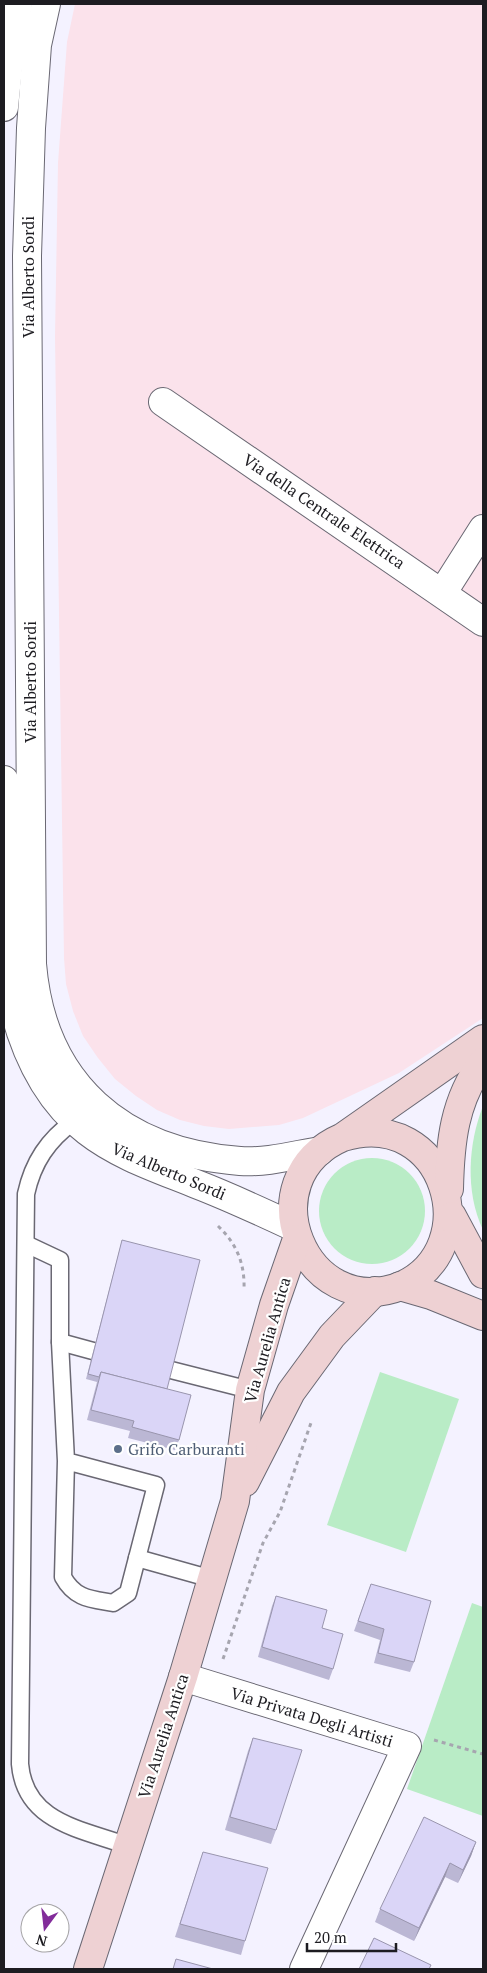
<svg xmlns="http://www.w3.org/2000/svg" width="487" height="1973" viewBox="0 0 487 1973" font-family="'PT Serif',serif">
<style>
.commercial{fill:#fbe2eb}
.green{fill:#b9ecc6}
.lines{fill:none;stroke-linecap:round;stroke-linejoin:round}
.lane-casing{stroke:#6a6873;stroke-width:19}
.street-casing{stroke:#6a6873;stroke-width:30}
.secondary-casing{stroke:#6a6873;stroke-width:30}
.path{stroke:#a6a5af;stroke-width:3;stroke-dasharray:4 4;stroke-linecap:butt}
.lane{stroke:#fff;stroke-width:16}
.street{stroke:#fff;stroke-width:28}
.secondary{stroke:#eed1d3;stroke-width:28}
.wall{fill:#bbb7d4}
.shaded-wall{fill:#9995ad}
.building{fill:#dad5f7;stroke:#9995ad}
.service-dot{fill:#5c6f8a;stroke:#fff;stroke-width:2}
.labels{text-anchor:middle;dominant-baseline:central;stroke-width:4.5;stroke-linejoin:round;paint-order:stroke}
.street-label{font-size:16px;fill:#1d1c21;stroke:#fff}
.service-label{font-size:16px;fill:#4e5e75;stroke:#fff;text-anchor:start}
</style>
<rect width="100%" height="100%" fill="#f4f2ff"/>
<polygon class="commercial" points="75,4 483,4 483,1018 399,1073 303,1118 279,1125 229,1129 204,1126 180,1120 157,1110 136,1096 115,1079 98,1058 83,1036 73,1011 66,984 64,958 55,337 58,163 67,42"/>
<g class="green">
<path d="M483,1106V1230C465,1192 468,1144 483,1106Z"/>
<circle cx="372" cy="1211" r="53"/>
<polygon points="380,1372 459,1399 406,1552 327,1525"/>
<polygon points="472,1603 483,1607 483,1816 407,1789"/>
</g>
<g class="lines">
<g class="lane-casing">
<g id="lane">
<path d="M74,1121C48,1140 33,1162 26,1194L20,1764C25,1823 82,1829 128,1846"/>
<path d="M26,1244L60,1260V1342L66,1461L63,1577C75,1599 91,1599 113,1603L128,1593L156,1485L66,1461"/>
<polyline points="60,1342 93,1351"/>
<polyline points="171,1370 250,1390"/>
<polyline points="137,1558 212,1579"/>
</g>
</g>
<g class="street-casing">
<g id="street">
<path d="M46,4L37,45L31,128L27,256L32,964C42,1085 122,1152 240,1161C266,1163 295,1155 320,1151"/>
<polyline points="4,107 11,39 18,4"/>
<polyline points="163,402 483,622"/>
<polyline points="443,592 483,529"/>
<path d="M4,780L5,964C14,1025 36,1092 87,1131C119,1156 159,1169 196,1184C230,1197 262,1212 294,1227"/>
<polyline points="183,1677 407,1746 304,1969"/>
</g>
</g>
<g class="secondary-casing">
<g id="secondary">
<path d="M343,1137C446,1106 487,1248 401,1286C306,1323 245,1179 343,1137L483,1039"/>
<path d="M449,1189C450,1143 454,1100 483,1062"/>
<polyline points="452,1216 483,1274"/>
<polyline points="400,1286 431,1295 483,1316"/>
<polyline points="245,1482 291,1392 332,1336 375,1291"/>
<polyline points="88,1969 183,1677 235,1501 250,1390 274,1305 297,1239"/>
</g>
</g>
<g class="path">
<path d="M218,1226C237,1244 245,1264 244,1290"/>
<polyline points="223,1659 263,1543 280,1512 312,1420"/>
<polyline points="434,1740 483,1754"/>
</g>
<use href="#lane" class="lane"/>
<use href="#street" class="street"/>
<use href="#secondary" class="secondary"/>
</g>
<g class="wall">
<polygon points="122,1240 167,1389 179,1440 175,1450 128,1438 130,1431 87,1420 97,1382 86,1379"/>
<polygon points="371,1584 414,1662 410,1672 374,1663 380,1640 354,1631"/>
<polygon points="276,1596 322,1628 333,1669 329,1680 258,1657 272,1606"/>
<polygon points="253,1738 276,1830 271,1844 225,1830 248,1751"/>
<polygon points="476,1842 471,1856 458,1883 445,1877 414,1941 375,1922 380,1909"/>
<polygon points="203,1852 245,1941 241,1955 175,1937"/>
</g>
<g class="shaded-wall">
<polygon points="476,1842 471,1856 458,1883 463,1870"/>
<polygon points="450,1863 445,1877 414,1941 419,1928"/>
</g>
<g class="building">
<polygon points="122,1240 200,1260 167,1389 101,1372 99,1377 88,1374"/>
<polygon points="101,1372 191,1395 179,1440 132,1427 134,1421 91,1410"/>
<polygon points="371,1584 431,1601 414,1662 378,1653 384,1629 358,1621"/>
<polygon points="276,1596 327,1610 322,1628 343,1634 333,1669 262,1647"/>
<polygon points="253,1738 302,1750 276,1830 230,1817"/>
<polygon points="424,1817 476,1842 463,1870 450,1863 419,1928 380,1909"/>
<polygon points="203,1852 268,1868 245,1941 180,1924"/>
<polygon points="374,1938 431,1965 429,1969 359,1969"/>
<polygon points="176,1959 213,1969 173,1969"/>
</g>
<circle class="service-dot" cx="118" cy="1449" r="5"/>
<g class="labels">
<g class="street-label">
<text transform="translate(28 277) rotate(-90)">Via Alberto Sordi</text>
<text transform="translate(324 511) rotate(34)">Via della Centrale Elettrica</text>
<text transform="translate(30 682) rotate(-90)">Via Alberto Sordi</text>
<text transform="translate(169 1171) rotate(23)">Via Alberto Sordi</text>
<text transform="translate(267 1340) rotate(-74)">Via Aurelia Antica</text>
<text transform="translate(312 1717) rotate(17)">Via Privata Degli Artisti</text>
<text transform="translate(163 1736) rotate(-72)">Via Aurelia Antica</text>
</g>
<g class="service-label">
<text x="128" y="1449">Grifo Carburanti</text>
</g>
</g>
<rect width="487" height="1973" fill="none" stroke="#1d1c21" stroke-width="10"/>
<g transform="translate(45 1928) rotate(195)"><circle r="24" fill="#ffffff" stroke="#a5a4a6"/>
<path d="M0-4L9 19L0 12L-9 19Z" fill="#822c9a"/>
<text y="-8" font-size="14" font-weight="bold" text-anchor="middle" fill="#1d1c21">N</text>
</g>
<path d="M307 1943v8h89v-8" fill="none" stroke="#1d1c21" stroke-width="2.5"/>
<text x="314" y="1943" font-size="15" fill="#1d1c21" stroke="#ffffff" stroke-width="4" paint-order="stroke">20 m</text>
</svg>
